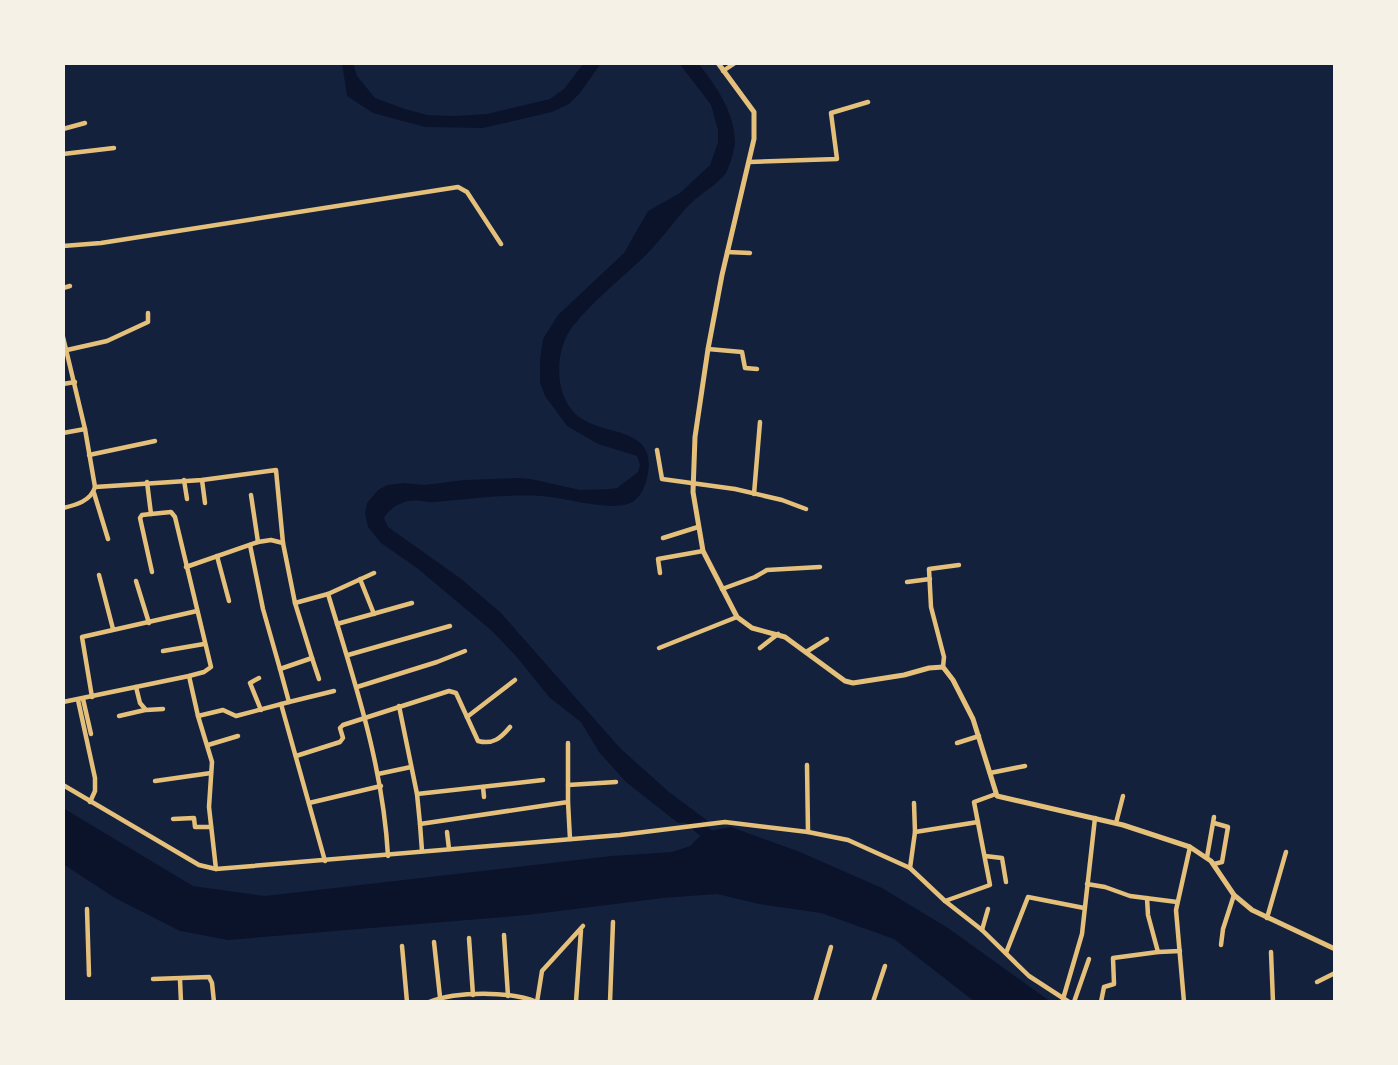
<svg xmlns="http://www.w3.org/2000/svg" width="1398" height="1065" viewBox="0 0 1398 1065" font-family="Raleway,sans-serif">
<style>
.water{fill:#0b132b}
.lines{fill:none;stroke-linecap:round;stroke-linejoin:round}
.river{stroke:#0b132b;stroke-width:12}
.minor{stroke:#e5c07b;stroke-width:4.5}
.tertiary{stroke:#e5c07b;stroke-width:5}
</style>
<rect width="100%" height="100%" fill="#14213d"/>
<g class="water">
<polygon points="342,63 353,63 357,76 375,98 405,109 427,115 455,116 487,114 550,99 564,89 584,63 601,63 580,93 569,104 552,112 483,128 425,127 373,113 347,96"/>
<path d="M679,63H698C716,86 735,112 735,143C734,151 730,166 726,173C717,185 700,194 690,204C674,221 661,240 645,256C620,280 595,299 573,326C553,351 553,403 584,420C609,435 656,429 648,473C646,484 643,494 634,501C617,514 563,497 541,496C506,494 470,499 435,502C427,503 418,499 409,501C399,503 389,509 384,518L388,527L460,578L500,612L620,748L669,792L708,821L678,823L626,782L599,752L581,722L550,698L515,655L492,631L417,568L381,543L368,527L365,513L367,503L378,490L387,485L404,483L424,485L464,480L517,478L531,479L580,490L610,489L617,488L638,472L640,465L637,456L598,444L567,426L545,396L540,382V360L543,339L558,315L624,253L648,211L680,193L710,165L718,142V130L711,105Z"/>
<polygon points="63,808 193,886 265,896 611,856 672,852 690,846 704,832 731,827 800,852 882,888 948,928 1051,1002 975,1002 894,939 821,913 759,904 717,894 663,898 527,915 228,940 180,931 115,898 63,864"/>
</g>
<g class="lines">
<polyline class="river" points="681,811 717,843"/>
<g class="minor">
<polyline points="723,71 735,63"/>
<polyline points="63,129 85,123"/>
<polyline points="63,154 114,148"/>
<polyline points="749,162 837,159 831,113 868,102"/>
<polyline points="63,246 101,243 458,187 467,192 501,244"/>
<polyline points="727,252 750,253"/>
<polyline points="63,288 70,286"/>
<path d="M63,337L85,429L95,487C91,501 76,505 63,508"/>
<polyline points="708,349 742,352 745,368 757,369"/>
<polyline points="67,350 107,341 148,322 148,313"/>
<polyline points="63,384 75,382"/>
<polyline points="63,433 85,429"/>
<polyline points="657,450 662,479 735,489 782,500 806,509"/>
<polyline points="89,455 155,441"/>
<polyline points="184,480 187,499"/>
<polyline points="202,480 205,503"/>
<polyline points="95,487 202,480 276,470 283,543 295,603"/>
<polyline points="94,493 108,539"/>
<polyline points="754,494 760,422"/>
<polyline points="251,495 258,542"/>
<polyline points="151,514 142,515 140,518 152,572"/>
<polyline points="663,538 698,527"/>
<polyline points="250,545 263,609 280,669"/>
<polyline points="217,556 229,601"/>
<polyline points="186,567 258,542 271,540 283,543"/>
<path d="M374,573L328,594C354,680 383,765 388,856"/>
<polyline points="660,573 658,559 703,551"/>
<polyline points="99,575 113,629"/>
<polyline points="360,579 374,614"/>
<polyline points="136,581 149,623"/>
<polyline points="907,582 930,579"/>
<polyline points="722,589 755,577 767,570 820,567"/>
<polyline points="337,624 412,603"/>
<polyline points="659,648 737,617"/>
<polyline points="760,648 778,634"/>
<polyline points="163,651 204,644"/>
<polyline points="806,652 827,639"/>
<polyline points="348,655 450,626"/>
<polyline points="312,658 319,679"/>
<polyline points="943,667 944,657 931,607 929,569 959,565"/>
<polyline points="189,676 198,716"/>
<polyline points="259,678 250,683 261,710"/>
<polyline points="136,687 140,703 146,710 163,709"/>
<polyline points="357,687 437,662 465,651"/>
<polyline points="92,697 82,637 197,611"/>
<polyline points="83,699 91,734"/>
<polyline points="78,700 95,778 95,791 90,802"/>
<polyline points="63,702 189,676 204,672 211,667 175,517 171,512 151,514 147,482"/>
<polyline points="289,702 334,691"/>
<polyline points="281,704 325,861"/>
<polyline points="399,706 417,794 420,824"/>
<polyline points="119,716 145,710"/>
<polyline points="467,717 515,680"/>
<polyline points="957,743 979,736"/>
<polyline points="208,745 238,736"/>
<path d="M296,756L340,742L343,738L340,728L343,725L449,691L456,693L478,741C493,745 501,738 510,727"/>
<polyline points="807,765 808,832"/>
<polyline points="990,773 1025,766"/>
<polyline points="378,774 411,767"/>
<polyline points="155,781 211,773"/>
<polyline points="63,785 199,865 216,869 620,835 725,822 808,832 848,840 910,868 945,901 982,930 1029,976 1069,1002"/>
<polyline points="568,785 616,782"/>
<polyline points="483,787 484,797"/>
<polyline points="417,794 543,780"/>
<polyline points="568,802 570,839"/>
<polyline points="309,803 381,786"/>
<polyline points="173,819 194,818 195,827 211,827"/>
<polyline points="1116,823 1123,796"/>
<polyline points="1214,823 1228,827 1222,862 1214,864"/>
<polyline points="447,832 449,849"/>
<polyline points="915,832 978,822"/>
<polyline points="422,851 420,824 568,802 568,743"/>
<polyline points="985,856 1002,858 1006,882"/>
<polyline points="1207,857 1214,817"/>
<polyline points="910,868 915,832 914,803"/>
<polyline points="216,869 209,807 212,762 198,716 223,710 236,716 289,702 280,669 312,658 295,603 328,594"/>
<polyline points="1087,884 1105,887 1130,896 1177,902"/>
<polyline points="1147,898 1148,915 1158,952 1180,951"/>
<polyline points="945,901 990,885 974,802 996,794"/>
<polyline points="87,909 89,975"/>
<polyline points="1267,918 1286,852"/>
<polyline points="982,930 988,909"/>
<polyline points="504,935 508,996"/>
<polyline points="469,938 473,995"/>
<polyline points="434,942 440,997"/>
<polyline points="1221,945 1223,929 1234,895"/>
<polyline points="402,946 407,1002"/>
<polyline points="1271,952 1273,1002"/>
<polyline points="1006,953 1028,897 1084,908"/>
<polyline points="153,979 209,977 212,983 214,1002"/>
<polyline points="180,980 181,1002"/>
<polyline points="1317,982 1335,973"/>
<polyline points="1063,999 1082,934 1095,818"/>
<path d="M429,1002C457,991 510,991 537,1002"/>
<polyline points="537,1002 542,971 583,926"/>
<polyline points="576,1002 581,930"/>
<polyline points="610,1002 613,922"/>
<polyline points="815,1002 831,947"/>
<polyline points="873,1002 885,966"/>
<polyline points="1074,1002 1089,959"/>
<polyline points="1101,1002 1104,987 1114,984 1113,958 1158,952"/>
<polyline points="1184,1002 1176,910 1190,847"/>
</g>
<polyline class="tertiary" points="718,63 754,112 754,139 722,275 708,349 695,437 693,492 703,551 737,617 752,628 785,637 845,681 853,683 904,675 929,668 943,667 953,680 973,719 997,796 1123,825 1190,847 1211,861 1234,895 1252,910 1335,949"/>
</g>
<rect width="1398" height="1065" fill="none" stroke="#f6f1e7" stroke-width="130"/>
</svg>
